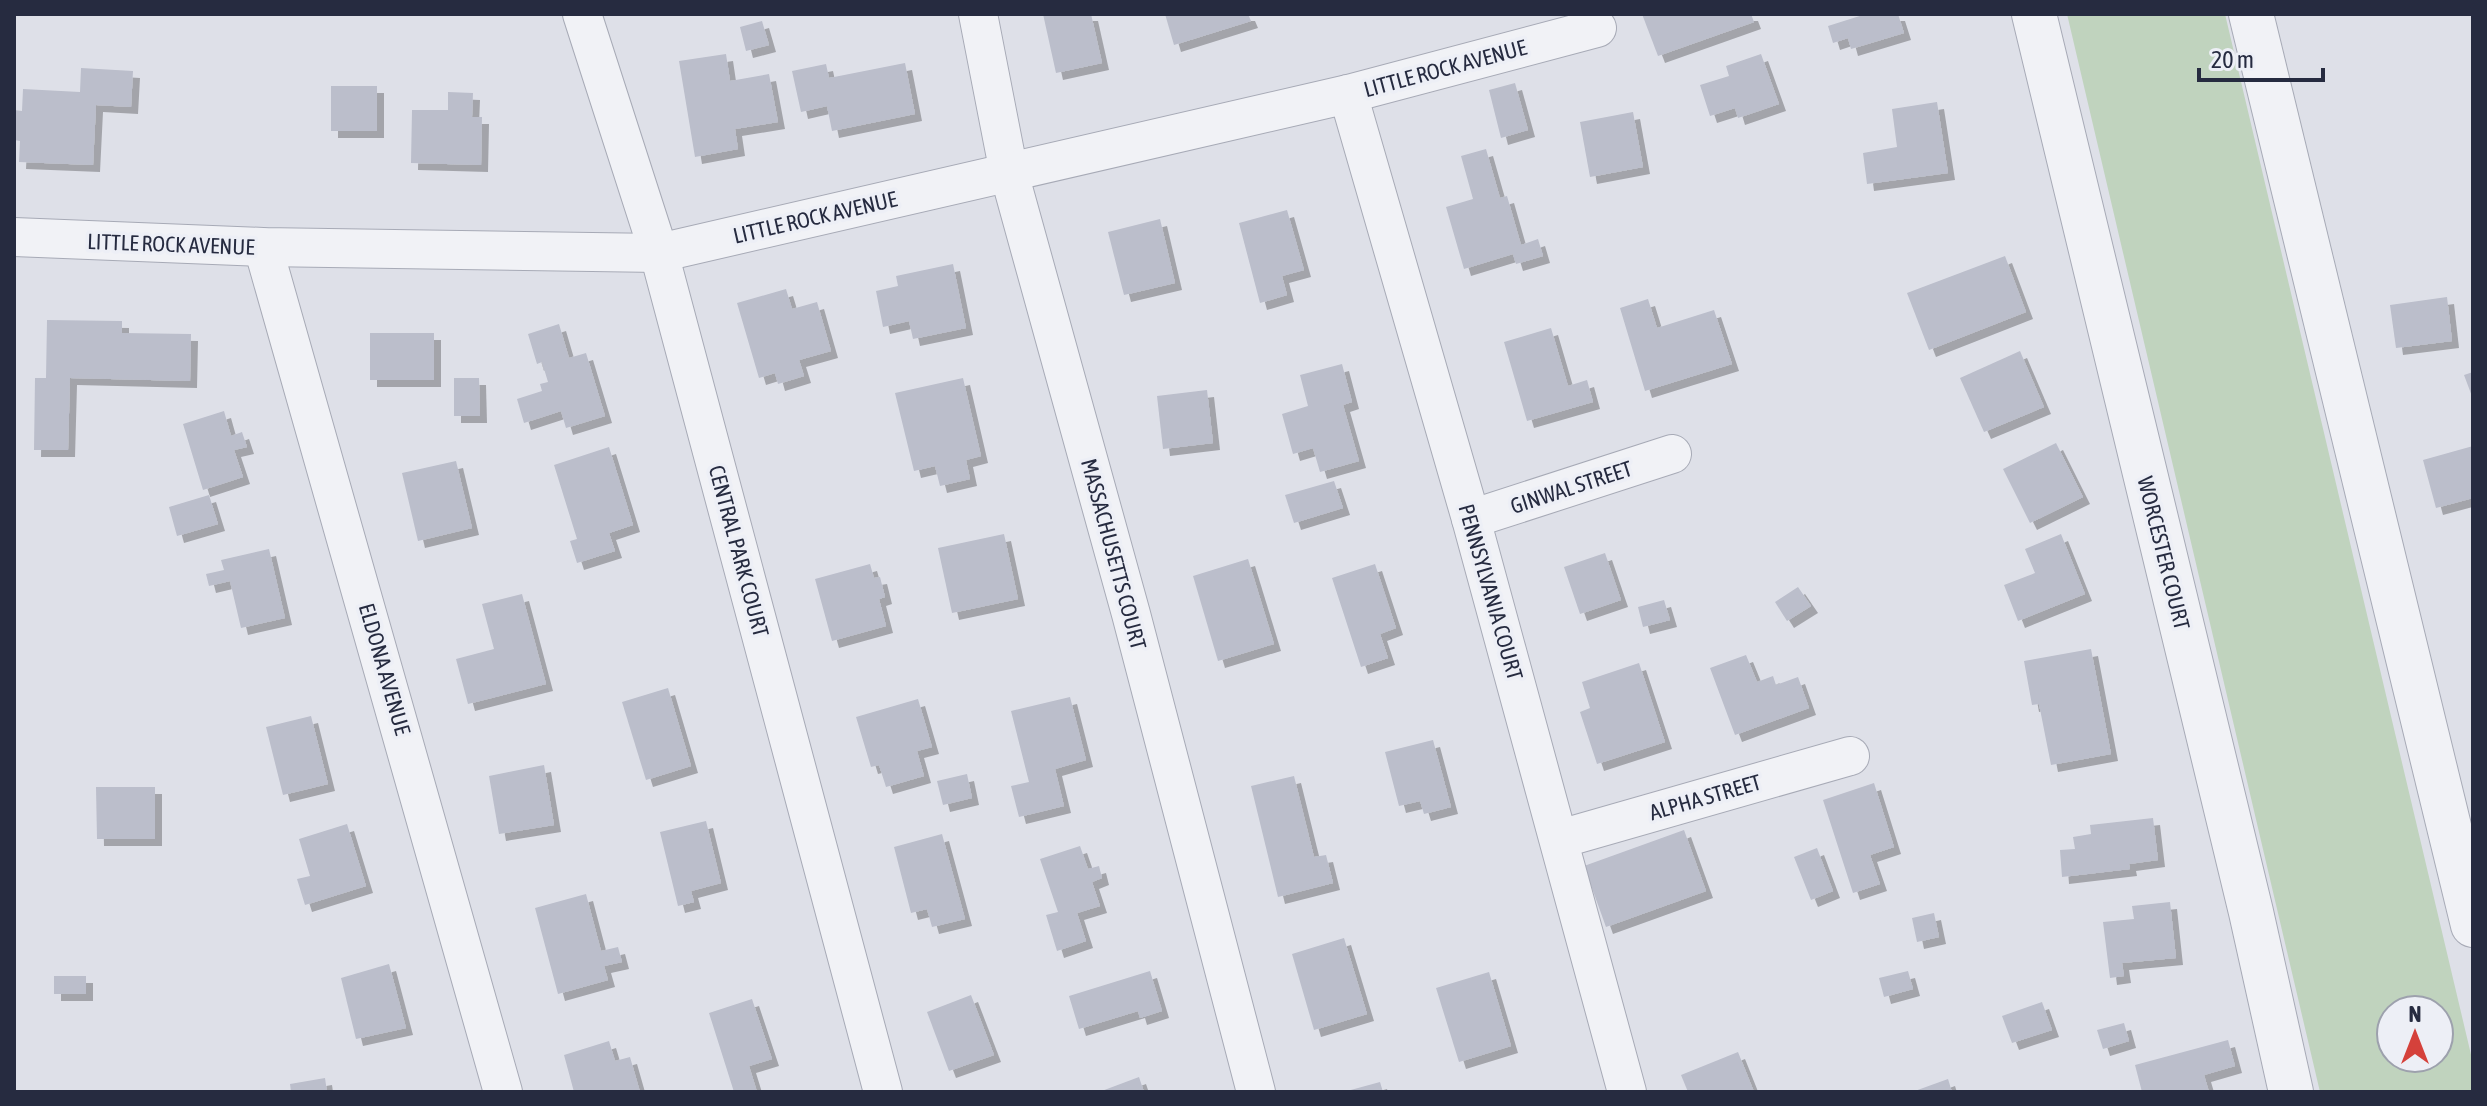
<svg xmlns="http://www.w3.org/2000/svg" width="2487" height="1106" viewBox="0 0 2487 1106" font-family="'Asap Condensed',sans-serif">
<style>
.green{fill:#c0d3be;fill-rule:evenodd}
.building{fill:#bbbecb;filter:url(#shadow)}
.lines{fill:none;stroke-linecap:round;stroke-linejoin:round}
.minor-casing{stroke:#a7aab6;stroke-width:40}
.tertiary-casing{stroke:#a7aab6;stroke-width:46}
.minor{stroke:#f1f2f6;stroke-width:38}
.tertiary{stroke:#f1f2f6;stroke-width:44}
.labels{text-anchor:middle;dominant-baseline:central;stroke-width:7;stroke-linejoin:round;paint-order:stroke}
.street-label{font-size:22px;fill:#262b40;stroke:#edeff6}
</style>
<defs>
<filter id="shadow"><feDropShadow dx="7" dy="7" stdDeviation="0" flood-color="#0004"/></filter>
</defs>
<rect width="100%" height="100%" fill="#dee0e8"/>
<path class="green" d="M2067,14H2225L2473,1063V1092H2320ZM2391,1010H2439V1058H2391Z"/>
<g class="building">
<polygon points="1043,14 1091,14 1102,63 1056,73"/>
<polygon points="1165,14 1248,14 1251,21 1174,45"/>
<polygon points="1642,14 1751,14 1754,22 1658,56"/>
<polygon points="1866,14 1898,14 1904,33 1851,49 1848,38 1833,43 1828,26"/>
<polygon points="762,21 769,45 746,51 740,27"/>
<polygon points="726,54 730,81 769,74 778,122 735,129 738,149 695,157 679,61"/>
<polygon points="1761,54 1779,104 1738,118 1735,108 1710,116 1700,85 1729,76 1726,66"/>
<polygon points="905,63 915,114 832,131 827,106 801,112 792,71 826,64 829,78"/>
<polygon points="81,68 133,71 131,107 96,105 93,165 19,162 20,141 14,140 14,110 22,111 23,89 80,92"/>
<polygon points="1515,83 1528,130 1501,138 1489,90"/>
<rect x="331" y="86" width="46" height="45"/>
<polygon points="448,92 473,93 472,117 482,117 481,165 411,163 412,110 448,110"/>
<polygon points="1937,102 1948,173 1867,184 1863,153 1897,147 1892,109"/>
<polygon points="1633,112 1643,167 1590,177 1580,122"/>
<polygon points="1486,149 1500,198 1507,196 1521,245 1538,239 1543,256 1516,264 1513,254 1464,269 1446,207 1473,199 1461,156"/>
<polygon points="1287,210 1304,270 1282,276 1287,295 1260,303 1239,223"/>
<polygon points="1160,219 1175,283 1124,295 1108,232"/>
<polygon points="2005,256 2026,312 1929,350 1907,293"/>
<polygon points="953,264 966,328 913,339 909,321 883,327 876,291 898,286 896,276"/>
<polygon points="786,289 792,309 817,302 831,351 799,360 804,376 778,384 775,373 759,378 737,303"/>
<polygon points="2447,297 2452,341 2396,348 2390,305"/>
<polygon points="1648,299 1657,328 1714,310 1732,364 1645,391 1620,308"/>
<polygon points="47,320 122,321 122,333 191,334 190,381 70,378 68,450 34,450 35,378 46,378"/>
<polygon points="559,324 569,358 586,353 605,416 566,428 561,411 524,423 517,399 542,391 540,384 548,382 542,362 537,364 528,334"/>
<polygon points="1551,328 1568,386 1587,380 1593,402 1527,421 1504,342"/>
<rect x="370" y="333" width="64" height="47"/>
<polygon points="2020,351 2044,407 1984,432 1960,378"/>
<polygon points="1342,364 1352,402 1343,405 1359,461 1320,472 1313,448 1293,454 1282,414 1308,406 1300,375"/>
<polygon points="2473,372 2473,399 2464,375"/>
<polygon points="454,378 479,378 480,416 454,416"/>
<polygon points="963,378 981,456 966,460 970,479 940,486 935,466 914,471 895,393"/>
<polygon points="1207,390 1213,443 1163,449 1157,396"/>
<polygon points="224,411 231,436 242,432 247,447 234,450 243,477 203,490 183,424"/>
<polygon points="2056,443 2083,497 2030,523 2003,469"/>
<polygon points="2473,446 2473,498 2436,508 2423,460"/>
<polygon points="609,447 633,525 609,533 615,551 577,563 570,541 577,539 554,465"/>
<polygon points="456,461 472,528 418,541 402,473"/>
<polygon points="1334,481 1343,508 1294,523 1285,495"/>
<polygon points="209,495 218,524 177,536 169,507"/>
<polygon points="1004,534 1018,599 952,613 938,548"/>
<polygon points="2061,534 2085,594 2018,621 2004,585 2035,573 2025,549"/>
<polygon points="269,549 285,618 241,628 230,581 209,586 206,574 224,570 221,560"/>
<polygon points="1605,553 1621,600 1580,614 1564,567"/>
<polygon points="1248,559 1274,644 1218,661 1193,576"/>
<polygon points="870,564 874,578 880,577 885,597 879,599 886,626 832,641 815,579"/>
<polygon points="1375,564 1396,628 1380,634 1388,658 1361,667 1332,578"/>
<polygon points="1798,587 1811,606 1787,621 1775,602"/>
<polygon points="522,594 546,684 468,704 456,659 494,649 482,604"/>
<polygon points="1664,600 1670,620 1643,627 1638,607"/>
<polygon points="2091,649 2111,754 2051,765 2039,704 2032,705 2024,661"/>
<polygon points="1746,655 1757,682 1773,676 1776,685 1798,677 1809,708 1735,735 1710,668"/>
<polygon points="1639,663 1665,742 1597,764 1580,712 1590,708 1582,682"/>
<polygon points="668,688 691,766 646,780 622,702"/>
<polygon points="1070,697 1086,760 1055,769 1064,806 1019,817 1011,786 1029,782 1011,711"/>
<polygon points="918,699 932,747 917,751 924,776 886,787 879,765 871,767 856,717"/>
<polygon points="311,716 328,784 283,795 266,727"/>
<polygon points="1433,740 1451,807 1424,814 1420,801 1399,806 1385,752"/>
<polygon points="544,765 554,825 499,834 489,776"/>
<polygon points="967,774 972,798 943,805 937,781"/>
<polygon points="1294,776 1314,857 1326,855 1333,883 1278,897 1251,786"/>
<polygon points="1874,783 1894,847 1870,855 1880,884 1853,893 1823,800"/>
<polygon points="96,787 155,787 155,839 97,839"/>
<polygon points="2153,818 2158,860 2129,864 2130,869 2062,877 2060,850 2075,849 2073,837 2091,834 2090,825"/>
<polygon points="706,821 721,883 691,891 694,902 678,906 660,832"/>
<polygon points="347,824 366,886 305,905 297,879 310,876 299,839"/>
<polygon points="1684,830 1706,891 1606,927 1584,866"/>
<polygon points="942,834 965,919 932,927 927,909 911,913 894,847"/>
<polygon points="1080,846 1088,869 1099,866 1102,878 1092,882 1100,906 1077,913 1086,941 1057,951 1046,915 1058,912 1040,859"/>
<polygon points="1817,848 1833,891 1811,900 1794,857"/>
<polygon points="586,894 601,951 618,947 622,962 604,966 608,980 558,994 535,908"/>
<polygon points="2170,902 2176,958 2122,963 2124,976 2110,978 2103,922 2134,919 2132,906"/>
<polygon points="1934,913 1939,937 1917,942 1912,918"/>
<polygon points="1344,938 1367,1014 1314,1030 1292,954"/>
<polygon points="389,964 406,1028 356,1039 341,978"/>
<polygon points="1150,971 1162,1011 1140,1018 1138,1011 1079,1029 1069,996"/>
<polygon points="1908,971 1913,989 1884,997 1879,978"/>
<polygon points="1489,972 1511,1046 1459,1062 1436,988"/>
<rect x="54" y="976" width="32" height="18"/>
<polygon points="971,995 994,1055 949,1071 927,1012"/>
<polygon points="752,999 772,1059 749,1066 757,1092 734,1092 709,1013"/>
<polygon points="2042,1002 2052,1030 2012,1043 2002,1016"/>
<polygon points="2124,1023 2129,1041 2103,1049 2097,1030"/>
<polygon points="2228,1040 2235,1066 2204,1075 2209,1092 2142,1092 2135,1065"/>
<polygon points="609,1041 615,1061 630,1057 640,1092 574,1092 564,1055"/>
<polygon points="1738,1052 1754,1092 1688,1092 1681,1075"/>
<polygon points="1139,1077 1144,1092 1099,1092"/>
<polygon points="325,1078 327,1092 291,1092 290,1084"/>
<polygon points="1948,1079 1952,1092 1912,1092"/>
<polygon points="1380,1082 1383,1092 1347,1092 1347,1091"/>
</g>
<g class="lines">
<g class="minor-casing">
<g id="minor">
<polyline points="582,14 659,253 883,1092"/>
<polyline points="978,14 1009,173 1131,614 1256,1092"/>
<polyline points="1348,94 1471,519 1627,1092"/>
<polyline points="14,237 263,247 659,253 1348,94 1597,28"/>
<polyline points="263,247 503,1092"/>
<polyline points="1471,519 1672,454"/>
<polyline points="1560,839 1850,756"/>
</g>
</g>
<g class="tertiary-casing">
<g id="tertiary">
<polyline points="2034,14 2251,912 2291,1092"/>
<polyline points="2251,14 2473,925"/>
</g>
</g>
<use href="#minor" class="minor"/>
<use href="#tertiary" class="tertiary"/>
</g>
<g class="labels">
<g class="street-label">
<text transform="translate(1445 68) rotate(-15)">LITTLE ROCK AVENUE</text>
<text transform="translate(815 217) rotate(-13)">LITTLE ROCK AVENUE</text>
<text transform="translate(171 244) rotate(2)">LITTLE ROCK AVENUE</text>
<text transform="translate(1571 487) rotate(-18)">GINWAL STREET</text>
<text transform="translate(739 551) rotate(75)">CENTRAL PARK COURT</text>
<text transform="translate(2164 553) rotate(76)">WORCESTER COURT</text>
<text transform="translate(1114 554) rotate(75)">MASSACHUSETTS COURT</text>
<text transform="translate(1491 592) rotate(74)">PENNSYLVANIA COURT</text>
<text transform="translate(385 669) rotate(74)">ELDONA AVENUE</text>
<text transform="translate(1705 797) rotate(-16)">ALPHA STREET</text>
</g>
</g>
<rect width="2487" height="1106" fill="none" stroke="#262b40" stroke-width="32"/>
<g transform="translate(2415 1034)"><circle r="38" fill="#edeff6" stroke="#9da1ad" stroke-width="2"/>
<path d="M0-6L14 30L0 20L-14 30Z" fill="#d5413b"/>
<text y="-12" font-size="22" font-weight="bold" text-anchor="middle" fill="#262b40">N</text>
</g>
<path d="M2199 68v12h124v-12" fill="none" stroke="#262b40" stroke-width="4"/>
<text x="2211" y="68" font-size="24" fill="#262b40" stroke="#edeff6" stroke-width="6" paint-order="stroke">20 m</text>
</svg>
